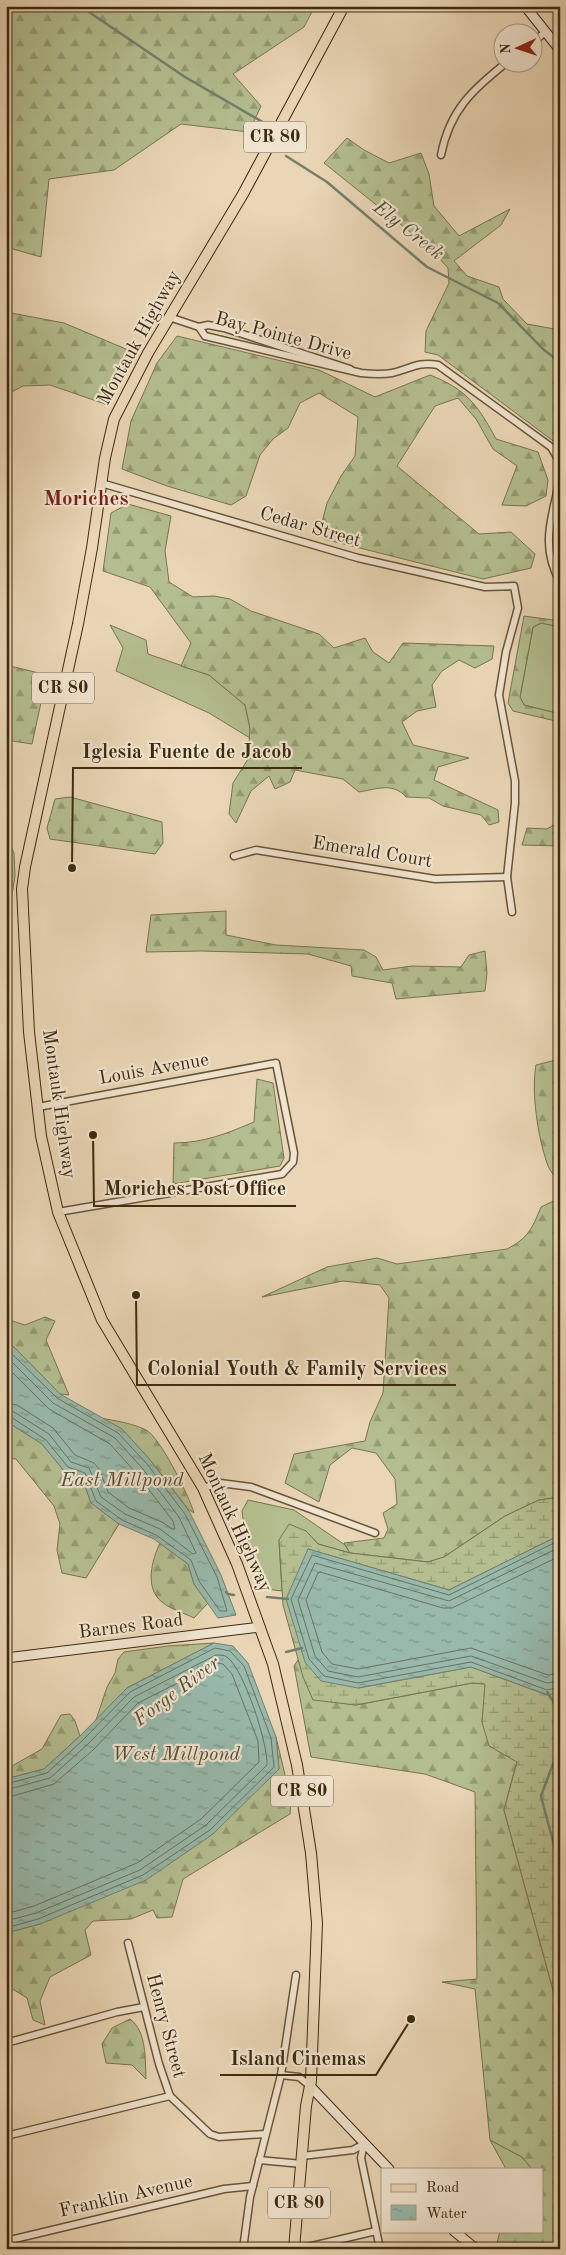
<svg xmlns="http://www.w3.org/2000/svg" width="566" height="2255" viewBox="0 0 566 2255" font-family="'Old Standard TT',serif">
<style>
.grass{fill:#b4be90;stroke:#787450}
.forest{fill:url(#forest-firs);stroke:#787450}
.wetland{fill:url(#wetland-marsh);stroke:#787450}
.water{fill:url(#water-ripples);stroke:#73806d}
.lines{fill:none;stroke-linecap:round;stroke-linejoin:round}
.shore{stroke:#6a725e;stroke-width:1}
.stream{stroke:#73806d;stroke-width:2.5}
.street-casing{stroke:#685539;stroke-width:9}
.secondary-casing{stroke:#3c2a0f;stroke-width:11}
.primary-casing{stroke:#3c2a0f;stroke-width:12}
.street{stroke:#f1e4d0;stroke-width:6}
.secondary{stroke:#f1e4d0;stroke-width:9}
.primary{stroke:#ead6b6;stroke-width:10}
.labels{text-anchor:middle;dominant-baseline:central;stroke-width:4.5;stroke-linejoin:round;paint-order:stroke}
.shield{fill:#f1e4d0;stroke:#726249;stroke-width:1}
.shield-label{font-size:18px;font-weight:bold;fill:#3c2a0f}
.street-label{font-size:19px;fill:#3c2a0f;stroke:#f1e4d0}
.water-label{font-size:20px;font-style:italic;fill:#534e36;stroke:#f1e4d0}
.quarter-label{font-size:21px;font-weight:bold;fill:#7a1f14;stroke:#f1e4d0}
.leader{fill:none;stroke:#3c2a0f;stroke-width:2}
.callout-dot{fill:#3c2a0f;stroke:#f1e4d0;stroke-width:2}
.callout-label{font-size:20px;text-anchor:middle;font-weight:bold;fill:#3c2a0f;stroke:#f1e4d0;stroke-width:4.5;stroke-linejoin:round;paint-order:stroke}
</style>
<defs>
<pattern id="forest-firs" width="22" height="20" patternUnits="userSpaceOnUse" patternTransform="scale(1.25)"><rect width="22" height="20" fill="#b4be90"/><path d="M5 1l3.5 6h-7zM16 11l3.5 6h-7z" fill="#949b74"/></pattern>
<pattern id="wetland-marsh" width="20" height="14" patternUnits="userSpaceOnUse" patternTransform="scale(1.25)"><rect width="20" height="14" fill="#b4be90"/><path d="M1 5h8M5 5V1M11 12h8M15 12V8" fill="none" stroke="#949b74"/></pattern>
<pattern id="water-ripples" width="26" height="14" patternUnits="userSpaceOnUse" patternTransform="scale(1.25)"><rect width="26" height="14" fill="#98b9ac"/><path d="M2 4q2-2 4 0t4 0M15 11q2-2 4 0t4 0" fill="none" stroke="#7d978a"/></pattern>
</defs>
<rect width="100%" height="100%" fill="#ead6b6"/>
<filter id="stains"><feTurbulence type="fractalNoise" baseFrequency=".004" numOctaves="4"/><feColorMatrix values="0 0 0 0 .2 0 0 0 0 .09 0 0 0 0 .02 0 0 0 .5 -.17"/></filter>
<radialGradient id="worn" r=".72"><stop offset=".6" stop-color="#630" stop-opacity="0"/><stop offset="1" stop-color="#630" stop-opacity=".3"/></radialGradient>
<g class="grass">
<polygon points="541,623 560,627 560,714 524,705 520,697 533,627"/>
<polygon points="110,625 146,640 148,654 209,675 245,705 250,728 250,738 209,713 116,671 123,648"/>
<polygon points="248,1500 294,1510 345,1545 350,1553 318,1544 306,1531 279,1540 282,1591 266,1589 245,1534 242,1511"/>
<polygon points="490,2140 522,2157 532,2169 506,2169"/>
</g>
<g class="forest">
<polygon points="6,6 315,6 304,27 233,74 261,106 249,132 181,124 114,170 49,179 41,257 6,247"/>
<polygon points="347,138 364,150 389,163 421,153 429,174 434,206 459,236 510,209 501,225 454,261 467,276 499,287 503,299 527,324 560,330 560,446 438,355 425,352 426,331 449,283 448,268 430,248 324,163"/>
<polygon points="6,312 64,323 133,352 108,405 50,385 23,386 6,395"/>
<path d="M177,336L319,370L375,397L430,375C466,389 478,405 496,439L538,452L548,480L546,496L526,506L502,505L517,466L493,449L476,419L458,398L435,406L397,466L479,534L511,532L535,554L531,568L483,579L324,539L320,530L327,503L341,476L355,456L358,417L319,393L300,403L288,428L273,439L260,455L246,496L231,505L167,486L122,469L131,421L157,363Z"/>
<path d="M128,504L171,516L165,551L169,582L193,597L214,596L230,599L251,611L319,634L334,648L365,638L373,652L389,663L403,643L494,646L492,659L475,668L459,660L442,671L432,685L436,707L417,711L402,722L413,745L469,758L438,767L434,780L498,810L499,822L489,825L481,815L443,806L429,798L406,797C393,782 377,789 359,792L343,779L295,770L290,782L275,789L269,776L251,791L236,823L229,814L233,783L248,759L250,728L245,705L209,675L181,666L191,643L150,587L103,571L111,513Z"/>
<polygon points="524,616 560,621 560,627 541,623 533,627 520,697 524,705 560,714 560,722 513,711 508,703"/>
<polygon points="6,665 47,675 32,744 6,740"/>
<polygon points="70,797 162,822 163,843 155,854 50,839 47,828 55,799"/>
<polygon points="560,821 560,846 522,845 527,828 547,829"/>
<polygon points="6,842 9,843 14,853 15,876 11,901 11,929 6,949"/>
<polygon points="226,911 226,935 276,945 364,950 376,957 383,970 412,966 461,967 469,955 485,951 487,973 485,991 396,999 392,983 352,976 351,966 308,954 202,951 146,952 151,915"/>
<path d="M560,1059V1183C555,1177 549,1170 547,1163C538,1137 531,1092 536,1065Z"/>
<path d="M257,1079L273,1083L284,1158L280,1166L173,1184L174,1143C204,1143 228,1133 254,1122Z"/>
<path d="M560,1198V1497L539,1500L505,1516L444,1557L428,1562L350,1553L344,1543L384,1538L388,1529L383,1513L397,1504L395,1479L376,1453L352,1448L330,1465L319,1502L285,1483L294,1454L365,1441L370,1422L383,1393L389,1298L380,1285L343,1281L262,1297L327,1267L377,1258L397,1264L507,1249C528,1238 532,1229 541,1207Z"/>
<polygon points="45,1317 55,1321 46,1340 69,1395 60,1394 15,1348 6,1342 6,1319 25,1325"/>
<path d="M101,1418C116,1421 132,1423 146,1430C160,1437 189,1496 194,1513L188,1509L151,1461L122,1429Z"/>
<polygon points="6,1421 42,1444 65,1472 82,1477 91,1503 119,1524 86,1578 62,1573 57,1550 60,1524 54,1506 16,1459 6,1458"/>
<path d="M160,1543L188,1564L194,1584L208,1603L194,1618C184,1613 170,1609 162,1602C144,1588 152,1560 160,1543Z"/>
<polygon points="214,1643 127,1688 96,1720 107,1687 115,1673 118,1659 124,1652 168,1646"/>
<polygon points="298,1660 313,1699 356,1705 472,1683 486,1684 482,1722 517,1761 504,1810 560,2016 560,2249 501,2249 497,2243 500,2231 542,2231 542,2169 532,2169 522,2157 490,2140 475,1989 442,1982 477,1979 475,1792 425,1774 311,1757 294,1666"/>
<polygon points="70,1714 75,1721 80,1736 44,1769 6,1779 6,1763 12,1766 42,1749 61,1715"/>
<polygon points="276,1737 291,1800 290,1814 183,1879 172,1917 157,1918 153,1910 131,1919 93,1921 85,1930 91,1955 50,1977 40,2001 45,2025 33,2020 27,1998 6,1985 6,1933 40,1924 265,1783 279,1769"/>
<path d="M130,2019C147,2032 145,2059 146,2079L132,2065L106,2063L102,2044L112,2028Z"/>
</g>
<polygon class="wetland" points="560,1497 560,1535 449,1590 308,1549 358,1688 471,1667 547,1695 560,1692 560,1766 557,1774 560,1807 560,2016 504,1810 517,1762 489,1746 482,1722 485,1684 472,1683 356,1705 313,1700 303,1677 283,1605 279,1540 289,1524 306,1531 318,1544 350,1553 428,1562 444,1557 505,1516 539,1500"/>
<g class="water">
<polygon points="6,1342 15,1348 60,1394 122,1429 151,1461 189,1511 221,1575 236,1615 218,1618 194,1584 188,1564 154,1539 119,1524 91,1503 82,1477 65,1472 42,1444 6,1421"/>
<polygon points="560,1535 560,1692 548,1695 471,1667 358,1688 321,1681 305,1662 286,1599 308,1549 449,1590"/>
<polygon points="214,1643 233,1646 248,1663 276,1737 279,1769 213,1834 146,1880 40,1924 6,1933 6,1779 44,1769 80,1736 127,1688"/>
</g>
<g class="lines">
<g class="shore">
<polyline points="6,1348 57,1398 118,1433 147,1464 185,1514 217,1577 227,1611 220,1611 199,1581 191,1560 156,1535 122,1520 96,1501 85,1473 68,1467 46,1440 11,1417 6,1417"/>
<polyline points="6,1356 53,1403 115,1438 142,1468 179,1517 196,1553 193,1554 160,1529 125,1514 101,1497 89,1468 71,1462 49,1434 14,1412 6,1410"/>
<polyline points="6,1366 49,1409 110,1444 136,1473 173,1521 175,1529 172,1529 162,1522 129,1508 108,1492 99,1469 94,1463 75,1455 53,1428 17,1405 6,1403"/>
<polyline points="560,1540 449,1595 312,1555 291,1599 309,1659 324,1676 358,1683 471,1662 547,1690 560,1687"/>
<polyline points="560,1547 449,1601 315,1563 298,1600 315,1656 328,1671 358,1677 471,1656 547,1683 560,1681"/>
<polyline points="560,1556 452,1608 443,1608 320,1572 318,1573 306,1600 322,1652 332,1664 358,1669 471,1648 548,1675 560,1673"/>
<polyline points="6,1784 47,1773 83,1740 130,1692 215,1648 230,1651 244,1666 271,1738 274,1767 210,1830 143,1875 38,1919 6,1928"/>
<path d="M6,1790L50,1778L88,1744L134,1697L216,1655C219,1655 225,1655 227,1657C244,1669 268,1744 267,1765L206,1825L140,1870L36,1913L6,1921"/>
<polyline points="6,1798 54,1784 93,1750 138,1703 217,1663 223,1664 232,1674 258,1741 259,1762 201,1819 137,1863 34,1906 6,1914"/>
</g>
<g class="stream">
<polyline points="80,6 185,77 266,124"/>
<polyline points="286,156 327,182 427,267 498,303 544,350 560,362"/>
<polyline points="226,1592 228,1594 234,1595"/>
<polyline points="267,1597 288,1599"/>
<polyline points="286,1652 302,1648"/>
<polyline points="547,1692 560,1712"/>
<polyline points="560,1745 541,1796 560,1868"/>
</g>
<g class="street-casing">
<g id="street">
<polyline points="534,42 545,32"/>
<path d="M441,155C450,109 472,91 507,62"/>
<polyline points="169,317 199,327 208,325 224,328 350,369"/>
<path d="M199,327L205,336L361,373C371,374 381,375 392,373C410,369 418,361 438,365L551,447L558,459L560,469"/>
<path d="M560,478C553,516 539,544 560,582"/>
<polyline points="101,483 358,558 485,587 514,586 518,608 506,652 499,695 515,781 515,803 507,877 512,912"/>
<polyline points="234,856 256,850 435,879 507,877"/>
<polyline points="38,1107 276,1063 294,1153 293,1162 282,1174 58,1212"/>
<polyline points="203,1488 220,1483 251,1487 375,1533"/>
<polyline points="128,1943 159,2064 170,2096 210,2134 219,2137 265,2134"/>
<polyline points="6,2043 117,2012 144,2007"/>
<polyline points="281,2075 299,2077 310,2086"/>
<polyline points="6,2136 170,2096"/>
<polyline points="364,2144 361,2158 380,2249"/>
<polyline points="302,2156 353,2150 364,2144"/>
<polyline points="259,2160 302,2164"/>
<polyline points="6,2241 224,2189 253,2186"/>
<polyline points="243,2249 250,2197 281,2075 296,1975"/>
<polyline points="299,2249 376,2231"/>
</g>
</g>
<g class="secondary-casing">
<g id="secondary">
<polyline points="525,6 560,50"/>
<polyline points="6,1658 260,1627"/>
<polyline points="310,2086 389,2169"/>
<polyline points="454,2231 476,2249"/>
</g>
</g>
<g class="primary-casing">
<polyline id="primary" points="294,2249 306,2106 311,2081 317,1923 311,1853 297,1765 273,1664 237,1564 203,1488 102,1320 58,1212 41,1136 29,1032 22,889 25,867 78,624 92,548 105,458 114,419 148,353 243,194 344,6"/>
</g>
<use href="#street" class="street"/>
<use href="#secondary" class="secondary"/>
<use href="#primary" class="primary"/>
</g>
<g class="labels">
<g class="shield">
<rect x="244" y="121.5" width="62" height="31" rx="4"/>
<rect x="32" y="672.5" width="62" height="31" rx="4"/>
<rect x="271" y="1775.5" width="62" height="31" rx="4"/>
<rect x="268" y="2187.5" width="62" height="31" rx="4"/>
</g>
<g class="shield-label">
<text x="275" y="137">CR 80</text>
<text x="63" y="688">CR 80</text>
<text x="302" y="1791">CR 80</text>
<text x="299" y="2203">CR 80</text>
</g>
<g class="street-label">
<text transform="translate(283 337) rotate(15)">Bay Pointe Drive</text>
<text transform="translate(140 338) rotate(-61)">Montauk Highway</text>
<text transform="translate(310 528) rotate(16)">Cedar Street</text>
<text transform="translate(372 853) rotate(9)">Emerald Court</text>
<text transform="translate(154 1070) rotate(-10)">Louis Avenue</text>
<text transform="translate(58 1104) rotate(82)">Montauk Highway</text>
<text transform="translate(234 1523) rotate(65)">Montauk Highway</text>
<text transform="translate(131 1627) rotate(-7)">Barnes Road</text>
<text transform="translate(165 2026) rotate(75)">Henry Street</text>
<text transform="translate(126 2197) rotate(-13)">Franklin Avenue</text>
</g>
<g class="water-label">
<text transform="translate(408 231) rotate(38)">Ely Creek</text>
<text x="122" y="1481">East Millpond</text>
<text transform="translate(177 1692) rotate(-37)">Forge River</text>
<text x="176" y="1755">West Millpond</text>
</g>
<g class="quarter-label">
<text x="86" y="499">Moriches</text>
</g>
</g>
<path class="leader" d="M72 868L73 768H302M93 1135L94 1206H296M136 1295L137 1385H456M411 2019L376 2075H220"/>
<g class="callout-dot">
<circle cx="72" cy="868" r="5"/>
<circle cx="93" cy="1135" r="5"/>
<circle cx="136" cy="1295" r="5"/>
<circle cx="411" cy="2019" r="5"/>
</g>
<g class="callout-label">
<text x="187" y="758">Iglesia Fuente de Jacob</text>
<text x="195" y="1195">Moriches Post Office</text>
<text x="297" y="1375">Colonial Youth &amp; Family Services</text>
<text x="298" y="2065">Island Cinemas</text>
</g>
<rect width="566" height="2255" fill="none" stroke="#ead6b6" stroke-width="25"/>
<rect x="8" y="8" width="551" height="2240" fill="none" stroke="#3c2a0f" stroke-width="2.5"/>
<rect x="12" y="12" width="541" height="2230" fill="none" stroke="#3c2a0f"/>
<rect x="381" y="2168" width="162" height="65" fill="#f1e4d0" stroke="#a99a83"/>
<rect x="391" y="2184" width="25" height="8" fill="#ead6b6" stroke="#a99a83"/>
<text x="426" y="2192" font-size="15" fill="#3c2a0f">Road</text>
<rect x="391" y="2205" width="25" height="15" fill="url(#water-ripples)" stroke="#a99a83"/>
<text x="426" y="2218" font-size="15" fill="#3c2a0f">Water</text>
<g transform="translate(518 48) rotate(267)"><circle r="24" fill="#f1e4d0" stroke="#a99a83"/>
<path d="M0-4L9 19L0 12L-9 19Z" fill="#8f2418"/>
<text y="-8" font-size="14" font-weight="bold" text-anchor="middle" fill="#3c2a0f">N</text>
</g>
<rect width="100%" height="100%" filter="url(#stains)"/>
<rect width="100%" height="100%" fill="url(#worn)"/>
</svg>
